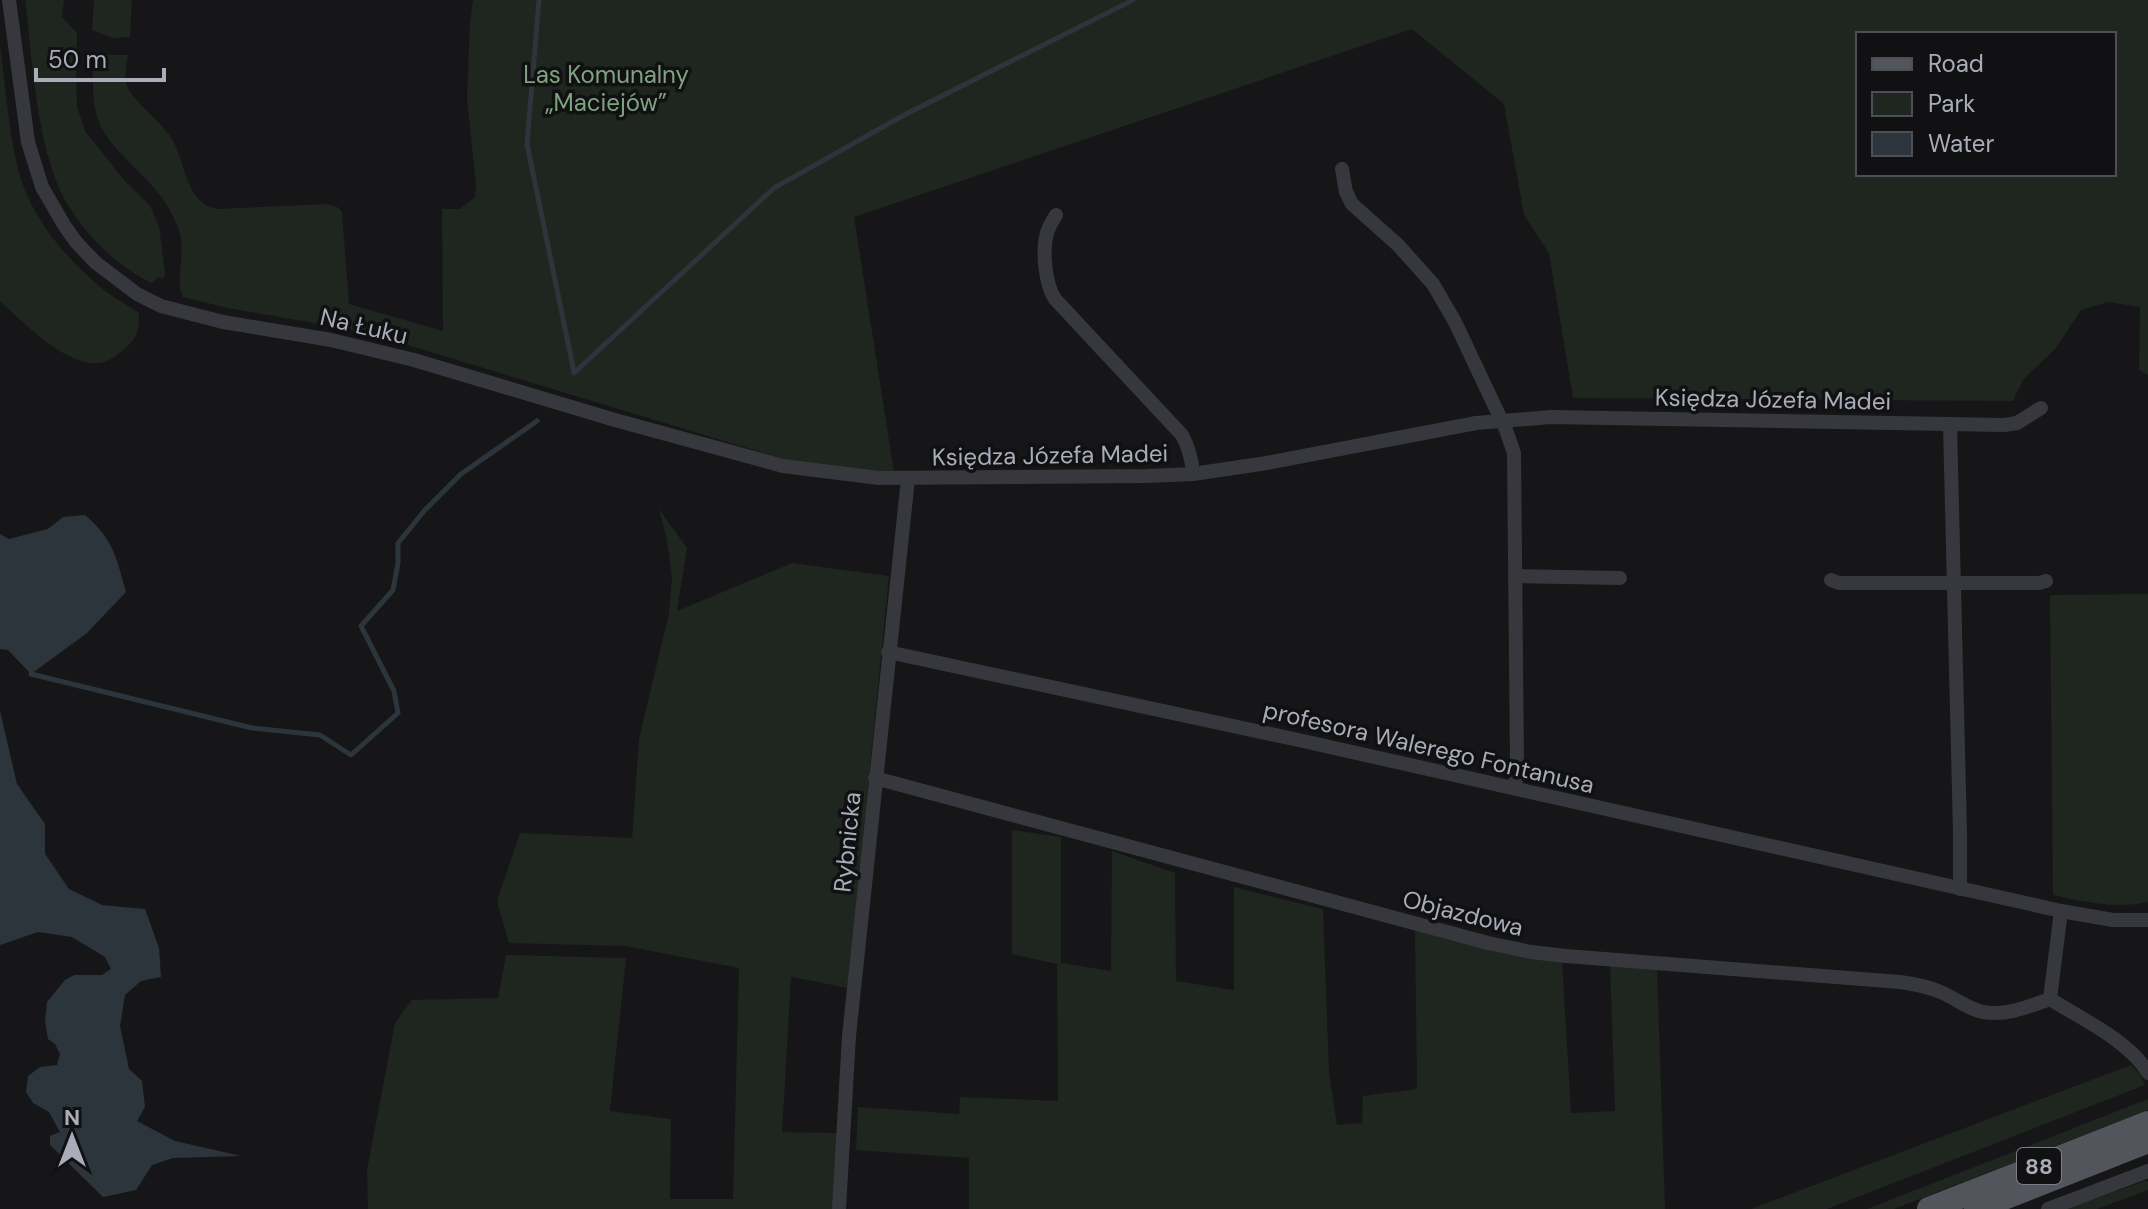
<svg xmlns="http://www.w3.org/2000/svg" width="2148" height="1209" viewBox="0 0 2148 1209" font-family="'DM Sans',sans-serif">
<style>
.green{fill:#1e261f;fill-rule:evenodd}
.water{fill:#2c353c}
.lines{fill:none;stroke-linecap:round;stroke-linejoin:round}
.stream{stroke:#2c353c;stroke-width:5}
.street{stroke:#37383d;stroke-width:14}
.primary{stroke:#53555c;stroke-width:24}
.labels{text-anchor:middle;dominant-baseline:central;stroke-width:7;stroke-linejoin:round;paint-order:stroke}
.shield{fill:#111113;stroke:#7b7e86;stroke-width:2}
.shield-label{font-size:22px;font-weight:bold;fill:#a8adb8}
.park-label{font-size:24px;fill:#7fa381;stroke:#111113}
.street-label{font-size:24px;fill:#a8adb8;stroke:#111113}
</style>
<rect width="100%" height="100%" fill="#161618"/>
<g class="green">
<path d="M25,0H64L62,17L77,33L76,73L77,107L85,131L124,180L150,206L159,226L165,273L163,279L158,277L152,283C116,267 75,225 59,188C35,130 33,62 25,0Z"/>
<polygon points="94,0 132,0 130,37 112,38 92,30"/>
<path d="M473,0H2148V375L2139,370L2140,307L2108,302L2081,310L2056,348L2023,380L2013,401L1573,398L1549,253L1524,215L1504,104L1412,29L854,217L894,472L800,464L365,332L228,308L183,297C174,278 187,253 179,231C171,205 152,184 133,166C121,153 105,139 99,122C91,101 93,78 93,55H128C126,65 124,77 127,86C132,100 162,122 172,139C186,163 185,203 217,209L327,204L337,207L342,212L349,304L443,331L442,209H460L475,197L476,186L467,98L470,23ZM1858,34H2114V174H1858Z"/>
<path d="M0,46C6,87 8,129 18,169C30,216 62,254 98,285C110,296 126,304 139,313C139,333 137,338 122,351C116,356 107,362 100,363C67,368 22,321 0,301Z"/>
<polygon points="659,509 687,548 677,611 792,563 889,576 848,988 791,977 782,1132 837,1133 834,1209 368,1209 367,1170 395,1023 412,1000 498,998 506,955 626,958 610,1111 671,1119 670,1199 733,1199 739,968 625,946 509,943 497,901 520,833 632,838 639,739 669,613 672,578 667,540"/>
<path d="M2148,594V902C2116,909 2084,902 2053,895L2050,595Z"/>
<polygon points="1012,830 1061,837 1061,963 1111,971 1112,851 1175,873 1176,981 1234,990 1234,887 1323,909 1329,1072 1337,1125 1362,1123 1363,1096 1417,1089 1415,928 1562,960 1571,1113 1615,1111 1610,964 1657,969 1665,1209 969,1209 969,1158 856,1150 858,1107 959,1114 960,1097 1058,1101 1057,964 1012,954"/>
<polygon points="2131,1065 2139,1073 2145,1085 1827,1209 1751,1209"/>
<polygon points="2148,1099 2148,1110 1894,1209 1867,1209"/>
<polygon points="2145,1181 2148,1181 2148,1190 2097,1209 2066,1209"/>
</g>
<g class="water">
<path d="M85,515C114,540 116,557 126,592L87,633L31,674L8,650L0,649V534L9,539L48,529L63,517Z"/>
<polygon points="0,711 17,784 45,824 45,854 69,889 102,905 145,909 159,948 161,977 141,981 125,995 120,1026 129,1069 142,1081 145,1107 137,1121 175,1141 241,1156 173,1158 152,1165 136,1190 103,1197 50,1145 50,1136 60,1132 49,1112 33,1103 26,1092 28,1076 40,1067 57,1065 60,1054 55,1044 48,1039 45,1020 47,1002 65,980 74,975 102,975 111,969 105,957 72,937 38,932 0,945"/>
</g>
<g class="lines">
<g class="stream">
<polyline points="539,0 527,144 574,372"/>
<polyline points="574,373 774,188 906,114 1133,0"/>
<polyline points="31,674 252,728 320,735 351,755 398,713 394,691 361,626 393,590 398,563 398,543 425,510 461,474 537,421"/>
</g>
<g class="street">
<polyline points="9,0 28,142 42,187 64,225 76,242 95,262 137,294 161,306 223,322 331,340 414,360 615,420 783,466 879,478 1146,476 1193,474 1267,463 1476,423 1551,417 2004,425 2017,423 2041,408"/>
<polyline points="1342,169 1346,192 1352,204 1398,245 1433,284 1455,322 1506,430 1514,453 1517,763 1515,788"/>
<path d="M1056,215C1053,220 1049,226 1047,233C1042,251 1045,284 1055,299L1182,435C1189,448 1192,459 1193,474"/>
<polyline points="1950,425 1960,832 1960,889"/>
<polyline points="1515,576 1620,578"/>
<polyline points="1831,580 1839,583 2039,583 2046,581"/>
<polyline points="888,652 1303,741 2061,911 2113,920 2148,920"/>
<path d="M875,778L1488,943L1531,952L1566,956L1900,982C1915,984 1930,987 1943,993C1956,999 1968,1009 1983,1012C2006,1016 2028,1007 2050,999"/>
<path d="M2050,999C2080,1018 2131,1042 2148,1073"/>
<polyline points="2050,999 2061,911"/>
<polyline points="839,1209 849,1036 908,479"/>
<polyline points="2048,1209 2148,1171"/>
</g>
<g class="primary">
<polyline points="1929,1209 2148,1123"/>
<polyline points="1976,1209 2148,1141"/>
</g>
</g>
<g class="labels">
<rect class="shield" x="2017" y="1148" width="44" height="36" rx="6"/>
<g class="shield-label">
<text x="2039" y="1166">88</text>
</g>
<g class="park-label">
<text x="606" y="74">Las Komunalny<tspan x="606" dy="28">„Maciejów”</tspan></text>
</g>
<g class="street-label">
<text transform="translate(364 326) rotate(13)">Na Łuku</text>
<text transform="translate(1773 399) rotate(1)">Księdza Józefa Madei</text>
<text transform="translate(1050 455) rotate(-1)">Księdza Józefa Madei</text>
<text transform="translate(1429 747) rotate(13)">profesora Walerego Fontanusa</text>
<text transform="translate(847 842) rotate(-84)">Rybnicka</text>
<text transform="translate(1463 913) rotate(14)">Objazdowa</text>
</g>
</g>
<rect x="1856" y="32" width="260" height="144" fill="#111113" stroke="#4d4f55" stroke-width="2"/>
<rect x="1872" y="58" width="40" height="12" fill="#53555c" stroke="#4d4f55" stroke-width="2"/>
<text x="1928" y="72" font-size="24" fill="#a8adb8">Road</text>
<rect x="1872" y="92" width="40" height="24" fill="#1e261f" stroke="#4d4f55" stroke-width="2"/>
<text x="1928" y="112" font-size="24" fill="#a8adb8">Park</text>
<rect x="1872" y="132" width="40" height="24" fill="#2c353c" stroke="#4d4f55" stroke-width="2"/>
<text x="1928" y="152" font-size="24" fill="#a8adb8">Water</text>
<g transform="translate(72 1137)" stroke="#111113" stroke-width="6" paint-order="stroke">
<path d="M0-6L14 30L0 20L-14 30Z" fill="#a8adb8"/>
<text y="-12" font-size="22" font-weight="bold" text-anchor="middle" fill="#a8adb8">N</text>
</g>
<path d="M36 68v12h128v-12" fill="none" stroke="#a8adb8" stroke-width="4"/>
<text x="48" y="68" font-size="24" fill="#a8adb8" stroke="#111113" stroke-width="6" paint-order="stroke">50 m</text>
</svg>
